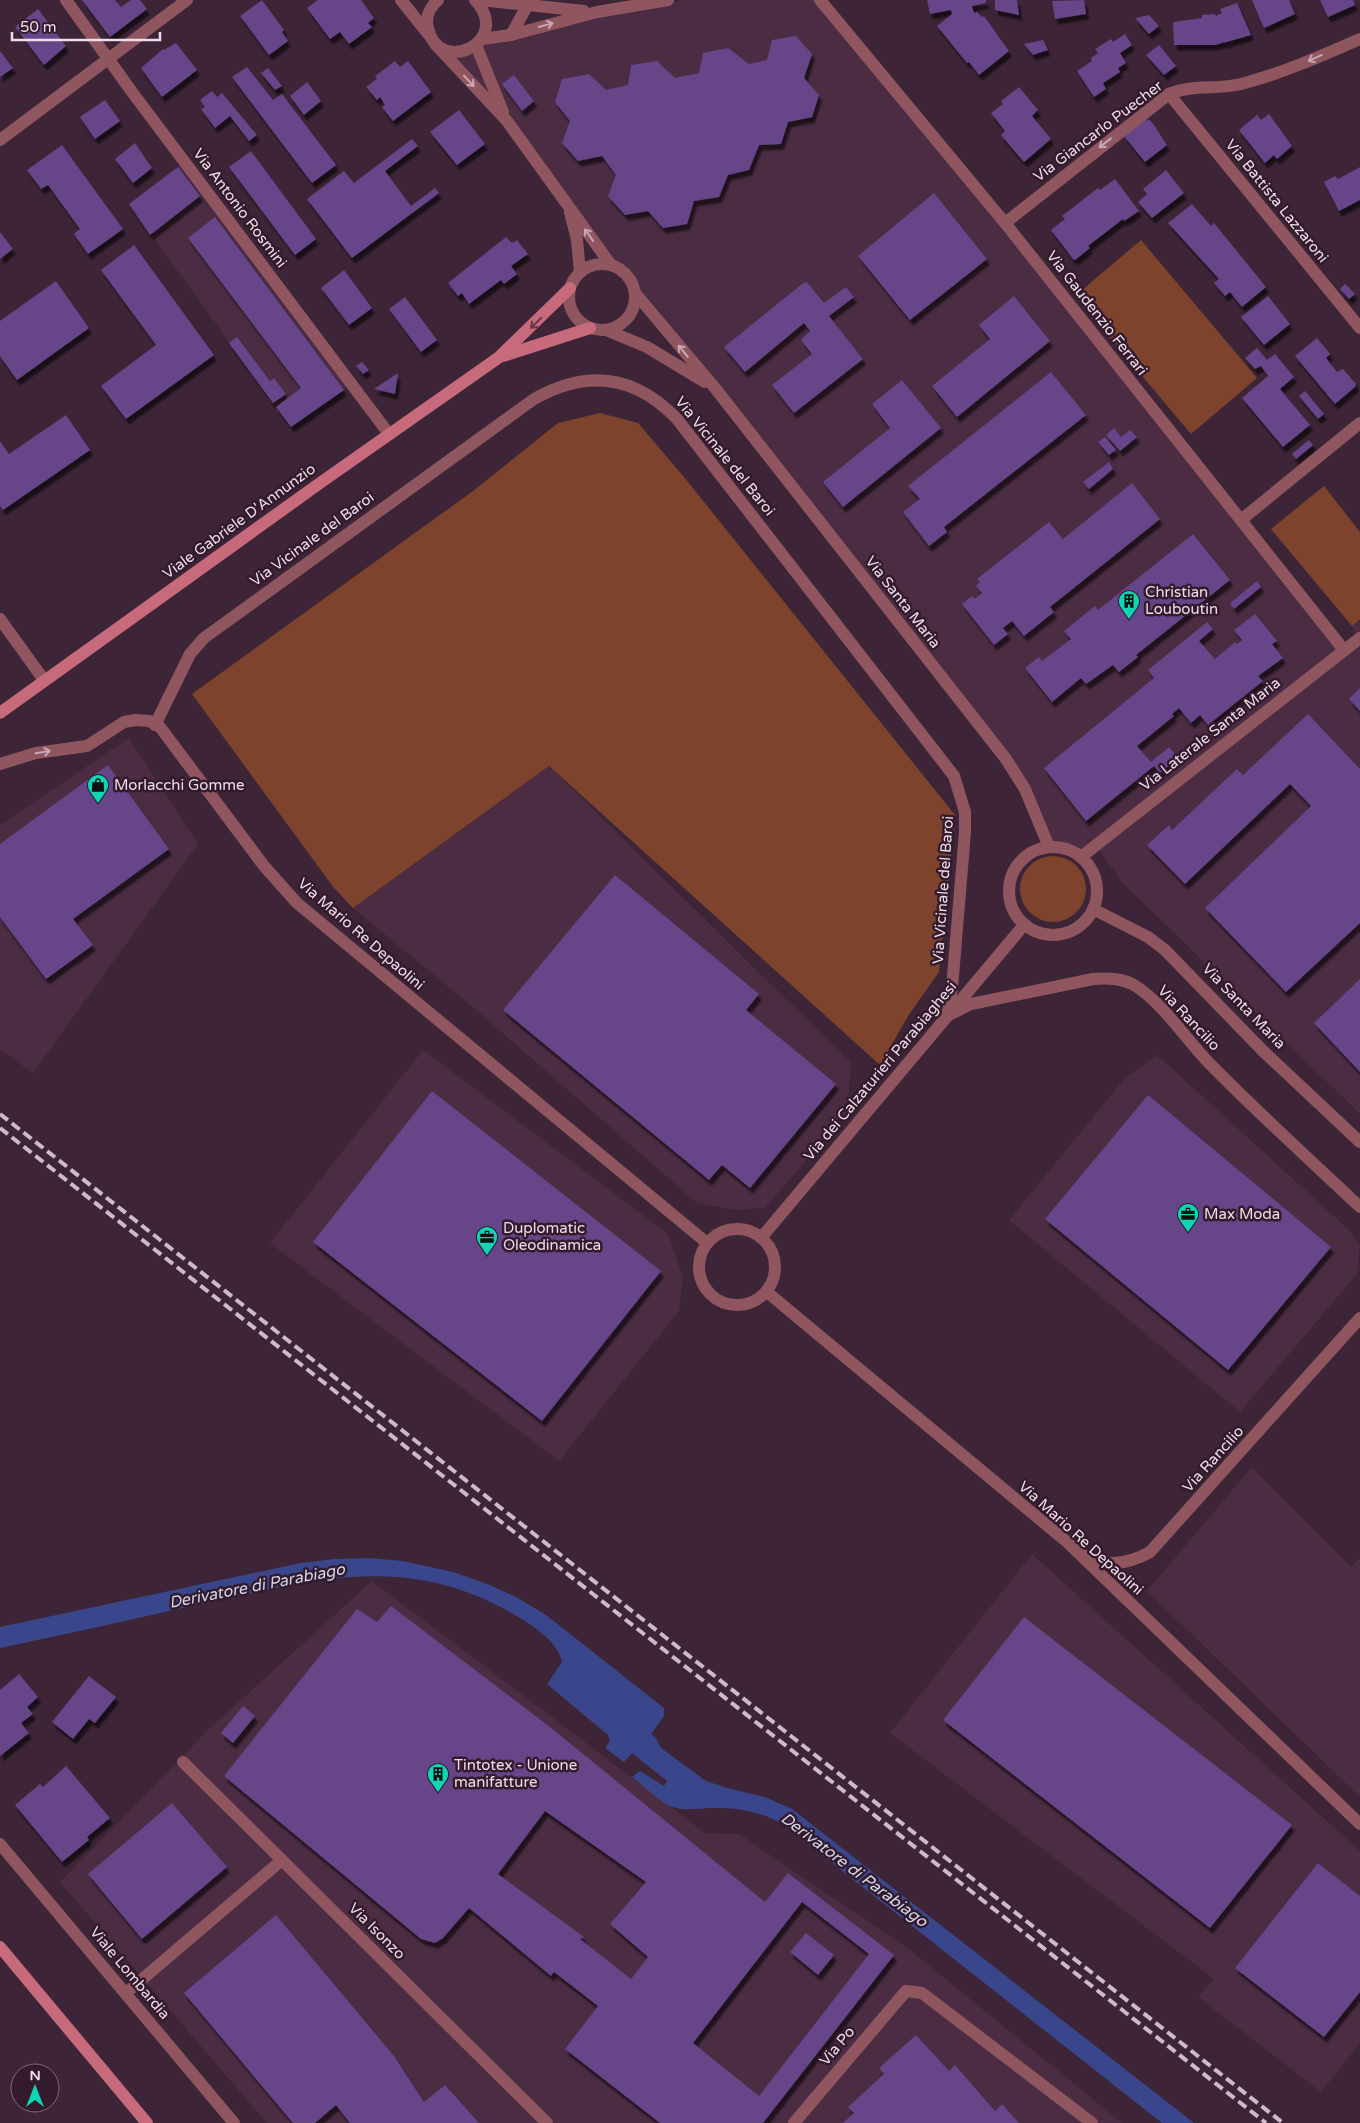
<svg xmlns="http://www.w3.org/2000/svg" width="1360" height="2123" viewBox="0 0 1360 2123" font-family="'Varela Round',sans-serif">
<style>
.built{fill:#4b2c43}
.green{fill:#7e432c}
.water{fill:#3a468b}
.building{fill:#664489;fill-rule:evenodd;filter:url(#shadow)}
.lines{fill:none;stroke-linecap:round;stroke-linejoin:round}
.minor{stroke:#905660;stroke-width:12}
.tertiary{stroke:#905660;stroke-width:12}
.secondary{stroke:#c76a7b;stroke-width:12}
.rail{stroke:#cdbbc7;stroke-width:4;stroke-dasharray:10 5;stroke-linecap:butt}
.oneway{stroke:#c8a7b2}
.oneway2{stroke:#673748}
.labels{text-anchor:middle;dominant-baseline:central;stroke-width:5;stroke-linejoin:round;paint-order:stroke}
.street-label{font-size:15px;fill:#eedde8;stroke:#331b2d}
.poi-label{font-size:15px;fill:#eedde8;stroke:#331b2d;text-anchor:start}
.water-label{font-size:16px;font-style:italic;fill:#d2d8ec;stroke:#331b2d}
</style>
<defs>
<filter id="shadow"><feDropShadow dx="3" dy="5.5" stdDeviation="1" flood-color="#0009"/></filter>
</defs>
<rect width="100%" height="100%" fill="#3d2537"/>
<g class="built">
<polygon points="684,0 817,0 1343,650 1080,853 1070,848 1051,845 1035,803 636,293 632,281 622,270 612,265 569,204 445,52 599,15"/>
<polygon points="183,163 350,385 291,427 129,204"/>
<polygon points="1360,619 1360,1114 1123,883 1099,850 1359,642 1352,626"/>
<polygon points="129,738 198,844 33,1073 0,1049 0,825"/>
<polygon points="549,766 851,1063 847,1113 765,1208 736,1210 697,1203 474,1008 353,908"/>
<polygon points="423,1050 668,1234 683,1278 679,1311 559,1461 270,1243"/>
<polygon points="1157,1055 1349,1230 1360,1245 1357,1274 1240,1412 1009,1220 1125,1078"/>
<polygon points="1252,1467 1351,1567 1360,1558 1360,1797 1147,1591"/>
<polygon points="1032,1554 1360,1851 1360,2043 1321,2092 1198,1997 1214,1979 890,1733"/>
<polygon points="372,1581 705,1833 739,1834 910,1950 1122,2123 267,2123 60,1882 211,1727"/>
</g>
<g class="green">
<polygon points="1141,240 1257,378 1191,434 1075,296"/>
<polygon points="600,413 638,423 684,477 955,815 939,972 908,1016 880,1065 549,766 353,908 334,888 192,694 473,491 558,423"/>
<polygon points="1324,486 1360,532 1360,619 1352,626 1271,529"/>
<circle cx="1053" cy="889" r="33"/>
</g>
<path class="water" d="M369,1558L403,1561L453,1572L485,1583L516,1597L546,1615L664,1708V1716L651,1734L655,1737L661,1748L706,1781L727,1788L765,1797L792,1809L1194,2123H1162L784,1825C762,1812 738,1807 712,1808C699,1808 682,1812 670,1806C656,1799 644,1786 632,1777L640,1771L664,1786L667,1781L632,1753L624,1762L605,1748L610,1741L608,1735L547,1684L562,1662C558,1641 532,1625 515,1615C405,1550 311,1581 196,1605C131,1620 65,1634 0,1648V1627L301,1563L334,1559Z"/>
<g class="building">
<polygon points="82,0 115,0 121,7 131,0 140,0 147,9 110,37"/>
<polygon points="262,0 284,30 282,32 288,41 269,55 240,16"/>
<polygon points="318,0 361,0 374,18 368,23 372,27 349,44 340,32 330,39 307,8"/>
<polygon points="927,0 986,0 986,3 972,6 974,13 977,12 982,17 984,16 1009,51 979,75 969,62 967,63 937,26 952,14 951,10 930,14"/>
<polygon points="995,0 1017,0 1019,15 995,10"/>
<polygon points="1084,0 1086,14 1055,19 1052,1"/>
<polygon points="1252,0 1289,0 1295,14 1264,28"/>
<polygon points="1320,0 1353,0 1355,5 1328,17"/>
<polygon points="1237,3 1251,35 1223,43 1222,40 1222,43 1215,45 1174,45 1173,22 1202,18 1202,15 1215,14 1216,16 1222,13 1220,9"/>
<polygon points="38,9 66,46 44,65 15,27"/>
<polygon points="1149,15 1159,26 1149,34 1135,18"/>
<polygon points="1125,34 1132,45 1120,53 1126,63 1118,68 1120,72 1103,83 1106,89 1094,97 1077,71 1092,61 1091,58 1098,53 1095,49 1111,39 1113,42"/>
<polygon points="796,36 812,54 804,78 819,95 812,117 788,122 781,144 759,145 749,170 728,175 719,197 694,201 687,224 663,228 648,211 625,215 608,196 616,175 602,156 578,161 562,143 570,121 555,102 562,79 589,74 606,90 628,85 631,65 657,61 675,78 699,73 703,53 728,48 749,64 767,60 772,40"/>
<polygon points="1043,40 1048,50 1033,55 1024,44"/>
<polygon points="176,43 197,70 162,97 141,68 163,49 164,50"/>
<polygon points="1159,45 1176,66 1164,75 1146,55"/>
<polygon points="0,51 13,68 0,77"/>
<polygon points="395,61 400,67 408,61 431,92 393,121 382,107 385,105 380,97 377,100 366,87 377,79 375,76"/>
<polygon points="247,67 273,100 282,94 336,165 312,183 232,77"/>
<polygon points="268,68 282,86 275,90 261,73"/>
<polygon points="514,75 534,101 522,111 502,84"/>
<polygon points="307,82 321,101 304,115 290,96"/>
<polygon points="1019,87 1038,110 1032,116 1051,139 1024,162 1001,135 1005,131 991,113 1003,104 1001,101"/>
<polygon points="212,91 217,97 222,93 257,135 249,141 230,116 215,128 201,109 205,107 200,100"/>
<polygon points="105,100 120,121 95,139 80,117"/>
<polygon points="459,110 485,144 457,165 430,132"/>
<polygon points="1269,114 1292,146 1277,159 1274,155 1265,163 1239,130 1257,115 1261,120"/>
<polygon points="1146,119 1147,121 1149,119 1154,125 1167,145 1145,162 1124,136"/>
<polygon points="412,139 418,146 385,171 411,206 435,188 439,193 352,258 307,199 344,171 354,183"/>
<polygon points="135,143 152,168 133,183 115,159"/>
<polygon points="62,145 123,229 88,254 74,234 80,229 48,185 41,189 27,170"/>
<polygon points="251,151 316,239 295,255 229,167"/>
<polygon points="178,167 200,196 150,235 129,204"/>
<polygon points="1360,167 1360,200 1339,211 1324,182 1335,176 1338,179"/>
<polygon points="1166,170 1184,193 1152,218 1138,202 1147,194 1143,189"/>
<polygon points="1115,179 1139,211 1124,221 1123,219 1088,246 1090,248 1075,260 1073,259 1051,230 1065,219 1062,216 1098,188 1100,190"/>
<polygon points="934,193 987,259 910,320 858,256"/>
<polygon points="1192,204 1211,226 1214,223 1266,287 1242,307 1230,292 1225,296 1214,283 1219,279 1168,223"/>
<polygon points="215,217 344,390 291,427 276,407 301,388 188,238"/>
<polygon points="0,232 13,249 0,259"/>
<polygon points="506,237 512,243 517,240 528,254 511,266 517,274 504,284 501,280 469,304 462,293 458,296 448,283"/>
<polygon points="134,245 214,355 126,419 101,386 156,345 101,270"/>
<polygon points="344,270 372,308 349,325 321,288"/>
<polygon points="56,281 89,328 17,380 0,356 0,321"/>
<polygon points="807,282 824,303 846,287 854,297 829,316 863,359 794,413 772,385 812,354 801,340 810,331 804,323 745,372 724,347 802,284"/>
<polygon points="1345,284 1355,294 1349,299 1340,289"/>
<polygon points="1014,296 1050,341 957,417 932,386 990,339 979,325"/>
<polygon points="1268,296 1290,324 1264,345 1241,317"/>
<polygon points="405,297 437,340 421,352 389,309"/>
<polygon points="237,337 270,381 274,378 286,394 273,403 229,343"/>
<polygon points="1317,338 1330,354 1326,358 1337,372 1343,369 1356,384 1355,387 1335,404 1295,356"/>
<polygon points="1257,348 1267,360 1275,354 1294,377 1280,389 1310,425 1283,447 1242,398 1268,376 1261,366 1255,369 1245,358"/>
<polygon points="362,362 369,370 363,374 356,366"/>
<polygon points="1051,372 1086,415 944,527 947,532 929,546 903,512 920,499 908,486"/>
<polygon points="398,373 395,394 374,389"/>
<polygon points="902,380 941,428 843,507 823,482 890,428 872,404"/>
<polygon points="1305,391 1324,414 1318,419 1299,396"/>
<polygon points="66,415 90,450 3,510 0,506 0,441 9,454"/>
<polygon points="1114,428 1121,437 1130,430 1137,437 1120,451 1106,435"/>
<polygon points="1105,437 1116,450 1109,455 1098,442"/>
<polygon points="1309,440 1313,445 1296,459 1292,454"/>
<polygon points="1109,462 1113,469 1089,489 1083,482"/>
<polygon points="1132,483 1160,519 1050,607 1054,612 1024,636 1012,621 1003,628 1008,634 994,645 962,604 972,596 975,599 982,593 976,586 980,582 977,579 1049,522 1063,539"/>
<polygon points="1193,534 1230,580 1136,655 1138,657 1119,672 1113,665 1086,684 1081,678 1052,702 1025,668 1039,657 1042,661 1071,639 1064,631 1095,606 1098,610"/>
<polygon points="1257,581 1261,587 1234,609 1230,603"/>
<polygon points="1255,614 1277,641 1272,644 1283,658 1258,676 1263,681 1208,725 1200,715 1191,723 1179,708 1172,714 1174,716 1137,746 1151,762 1169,747 1178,758 1160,773 1154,766 1086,821 1044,768 1154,678 1148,670 1207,622 1213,629 1199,641 1215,659 1235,642 1237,644 1242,640 1234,630"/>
<polygon points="1360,688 1360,711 1349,699"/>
<polygon points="1308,714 1360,769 1360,923 1286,992 1205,908 1311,806 1290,784 1185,884 1147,845 1169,825 1172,830 1237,769 1243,775"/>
<polygon points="108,765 169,849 73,919 93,945 46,979 0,917 0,844"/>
<polygon points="615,875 759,994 746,1010 836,1084 750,1188 722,1165 709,1180 503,1010"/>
<polygon points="1360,979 1360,1072 1314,1023"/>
<polygon points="432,1091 661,1271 542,1421 313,1242"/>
<polygon points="1148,1095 1331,1247 1228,1370 1045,1219"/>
<path d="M391,1606L550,1727L765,1902L788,1873L894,1955L763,2123H660L565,2049L598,2006L554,1972L551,1976L469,1908L443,1938L435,1943L421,1939L224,1776L357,1609L377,1622ZM545,1811L646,1882L610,1924L648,1957L631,1979L580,1939L584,1937L498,1874ZM802,1902L869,1954L759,2096L693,2043Z"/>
<polygon points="1024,1617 1292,1825 1210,1928 943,1720"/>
<polygon points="19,1674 38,1697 27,1707 33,1714 21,1723 29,1733 0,1756 0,1690"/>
<polygon points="89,1676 116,1697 95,1723 89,1719 73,1739 52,1722"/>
<polygon points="243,1706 255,1716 233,1743 221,1733"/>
<polygon points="66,1766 110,1818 87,1837 89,1840 62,1862 15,1805 40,1784 43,1787"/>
<polygon points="172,1803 227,1867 142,1939 88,1874"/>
<polygon points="1318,1863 1360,1896 1360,1992 1324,2037 1235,1968"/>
<polygon points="276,1915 394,2056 424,2102 445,2085 479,2123 350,2123 336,2105 315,2123 293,2123 184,1993"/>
<polygon points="806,1933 834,1955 818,1975 790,1952"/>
<polygon points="916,2035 949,2071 955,2065 995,2111 1002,2104 1019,2123 843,2123 854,2113 848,2107 884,2074 879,2068"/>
</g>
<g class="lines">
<g class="minor">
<polyline points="66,0 132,92 389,434"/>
<polyline points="820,0 1005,223 1344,650"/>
<polyline points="511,35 527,6 534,0"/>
<polyline points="1169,94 1360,328"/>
<polyline points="0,140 187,0"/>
<path d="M1005,223L1169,94C1192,84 1217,90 1241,84C1283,73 1321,56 1360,39"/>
<polyline points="1241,520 1360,423"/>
<polyline points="0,619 44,680"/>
<path d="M155,725L190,654L204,638L534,399C587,369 635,375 677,419L954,776L965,812V832L952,988L947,1016"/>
<polyline points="0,764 36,753 87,746 124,722 136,720 149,721 160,727 264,866 297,903 707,1243"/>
<polyline points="1081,857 1360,638"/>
<path d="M947,1016L971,1004L1093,979C1109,978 1124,978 1137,987C1162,1003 1187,1040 1208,1062C1257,1112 1309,1159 1360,1207"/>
<circle cx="737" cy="1267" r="38"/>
<polyline points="761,1238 1024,925"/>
<polyline points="767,1292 1067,1542 1360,1824"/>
<path d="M1083,1555C1106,1568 1129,1564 1150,1552L1360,1318"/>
<polyline points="183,1762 547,2123"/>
<polyline points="0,1844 234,2123"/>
<polyline points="126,1993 282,1860"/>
<polyline points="794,2123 906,1991 922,1993 1092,2123"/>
</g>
<g class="tertiary">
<polyline points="401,0 429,35"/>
<path d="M438,0C430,7 425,17 428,28C438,77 514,42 475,0"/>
<polyline points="480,0 584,11"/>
<polyline points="482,39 511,35 597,12 668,0"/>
<polyline points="436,45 507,121 611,265"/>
<polyline points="476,45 503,112"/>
<polyline points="570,212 577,240 580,272"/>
<circle cx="602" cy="297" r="33"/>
<polyline points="635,293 715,388 1006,759 1025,789 1049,847"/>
<polyline points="606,330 647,347 705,382"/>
<circle cx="1053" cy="891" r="44"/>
<polyline points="1093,909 1148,937 1165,950 1263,1051 1360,1142"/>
</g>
<g class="secondary">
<polyline points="503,356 590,328"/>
<polyline points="0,713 320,483 498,358 570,288"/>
<polyline points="0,1947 147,2123"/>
</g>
<g class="rail">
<polyline points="0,1114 1283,2123"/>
<polyline points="0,1128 1266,2123"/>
</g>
</g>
<defs><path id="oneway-shaft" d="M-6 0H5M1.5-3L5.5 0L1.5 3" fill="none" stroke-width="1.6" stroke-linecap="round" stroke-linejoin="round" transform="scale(1.25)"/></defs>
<g class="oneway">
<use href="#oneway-shaft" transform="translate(546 25) rotate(-15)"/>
<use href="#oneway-shaft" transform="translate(1315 58) rotate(156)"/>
<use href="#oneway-shaft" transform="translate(469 81) rotate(47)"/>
<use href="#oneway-shaft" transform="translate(1105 143) rotate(142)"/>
<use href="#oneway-shaft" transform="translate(589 235) rotate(-125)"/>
<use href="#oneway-shaft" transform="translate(683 351) rotate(-130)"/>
<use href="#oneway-shaft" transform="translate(43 752) rotate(-9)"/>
</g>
<use class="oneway2" href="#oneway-shaft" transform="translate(536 323) rotate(136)"/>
<defs>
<g id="building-pin" transform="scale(1.125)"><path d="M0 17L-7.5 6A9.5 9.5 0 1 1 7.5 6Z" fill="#0ed5b4" stroke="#331b2d"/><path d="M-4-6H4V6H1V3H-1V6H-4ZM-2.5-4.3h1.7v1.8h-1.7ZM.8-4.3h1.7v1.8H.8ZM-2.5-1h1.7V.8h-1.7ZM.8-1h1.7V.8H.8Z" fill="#111"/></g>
<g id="shop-pin" transform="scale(1.125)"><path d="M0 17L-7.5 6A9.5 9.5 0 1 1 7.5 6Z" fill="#0ed5b4" stroke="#331b2d"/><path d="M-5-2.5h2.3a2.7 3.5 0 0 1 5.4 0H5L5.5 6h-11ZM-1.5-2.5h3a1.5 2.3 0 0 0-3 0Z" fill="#111"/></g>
<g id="office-pin" transform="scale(1.125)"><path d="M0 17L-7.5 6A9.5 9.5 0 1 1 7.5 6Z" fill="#0ed5b4" stroke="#331b2d"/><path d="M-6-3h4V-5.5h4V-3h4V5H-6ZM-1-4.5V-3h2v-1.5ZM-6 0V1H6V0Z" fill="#111"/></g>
</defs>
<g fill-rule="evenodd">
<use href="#building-pin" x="1129" y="601"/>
<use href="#shop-pin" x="98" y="785"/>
<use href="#office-pin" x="1188" y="1214"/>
<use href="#office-pin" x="487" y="1237"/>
<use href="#building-pin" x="438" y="1774"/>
</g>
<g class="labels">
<g class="street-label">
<text transform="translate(1098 131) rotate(-37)">Via Giancarlo Puecher</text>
<text transform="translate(1277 201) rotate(51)">Via Battista Lazzaroni</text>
<text transform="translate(240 208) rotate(53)">Via Antonio Rosmini</text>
<text transform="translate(1097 313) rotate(52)">Via Gaudenzio Ferrari</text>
<text transform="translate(725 456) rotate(51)">Via Vicinale del Baroi</text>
<text transform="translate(239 521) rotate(-36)">Viale Gabriele D'Annunzio</text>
<text transform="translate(312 539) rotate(-36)">Via Vicinale del Baroi</text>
<text transform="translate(903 602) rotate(52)">Via Santa Maria</text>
<text transform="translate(1210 734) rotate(-38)">Via Laterale Santa Maria</text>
<text transform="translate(943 890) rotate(-86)">Via Vicinale del Baroi</text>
<text transform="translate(361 934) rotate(41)">Via Mario Re Depaolini</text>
<text transform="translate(1244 1006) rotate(46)">Via Santa Maria</text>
<text transform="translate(1189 1018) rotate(47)">Via Rancilio</text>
<text transform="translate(880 1071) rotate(-50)">Via dei Calzaturieri Parabiaghesi</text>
<text transform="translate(1213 1459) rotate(-48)">Via Rancilio</text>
<text transform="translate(1081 1538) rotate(42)">Via Mario Re Depaolini</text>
<text transform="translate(377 1931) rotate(45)">Via Isonzo</text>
<text transform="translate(130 1973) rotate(50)">Viale Lombardia</text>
<text transform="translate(837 2046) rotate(-50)">Via Po</text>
</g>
<g class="poi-label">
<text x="1145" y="592">Christian<tspan x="1145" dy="17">Louboutin</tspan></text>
<text x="114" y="785">Morlacchi Gomme</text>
<text x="1204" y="1214">Max Moda</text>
<text x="503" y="1228">Duplomatic<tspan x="503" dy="17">Oleodinamica</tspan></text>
<text x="454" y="1765">Tintotex - Unione<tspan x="454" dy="17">manifatture</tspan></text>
</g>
<g class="water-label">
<text transform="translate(257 1586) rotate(-11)">Derivatore di Parabiago</text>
<text transform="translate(854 1870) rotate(37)">Derivatore di Parabiago</text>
</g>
</g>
<g transform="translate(35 2088)"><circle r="24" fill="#331b2d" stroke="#7e6978"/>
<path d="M0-4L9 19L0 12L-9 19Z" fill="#0ed5b4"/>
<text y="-8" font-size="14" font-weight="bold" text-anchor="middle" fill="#eedde8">N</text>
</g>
<path d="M12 32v8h148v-8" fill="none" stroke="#eedde8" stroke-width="2.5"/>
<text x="20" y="32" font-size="15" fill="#eedde8" stroke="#331b2d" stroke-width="4" paint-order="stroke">50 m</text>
</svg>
